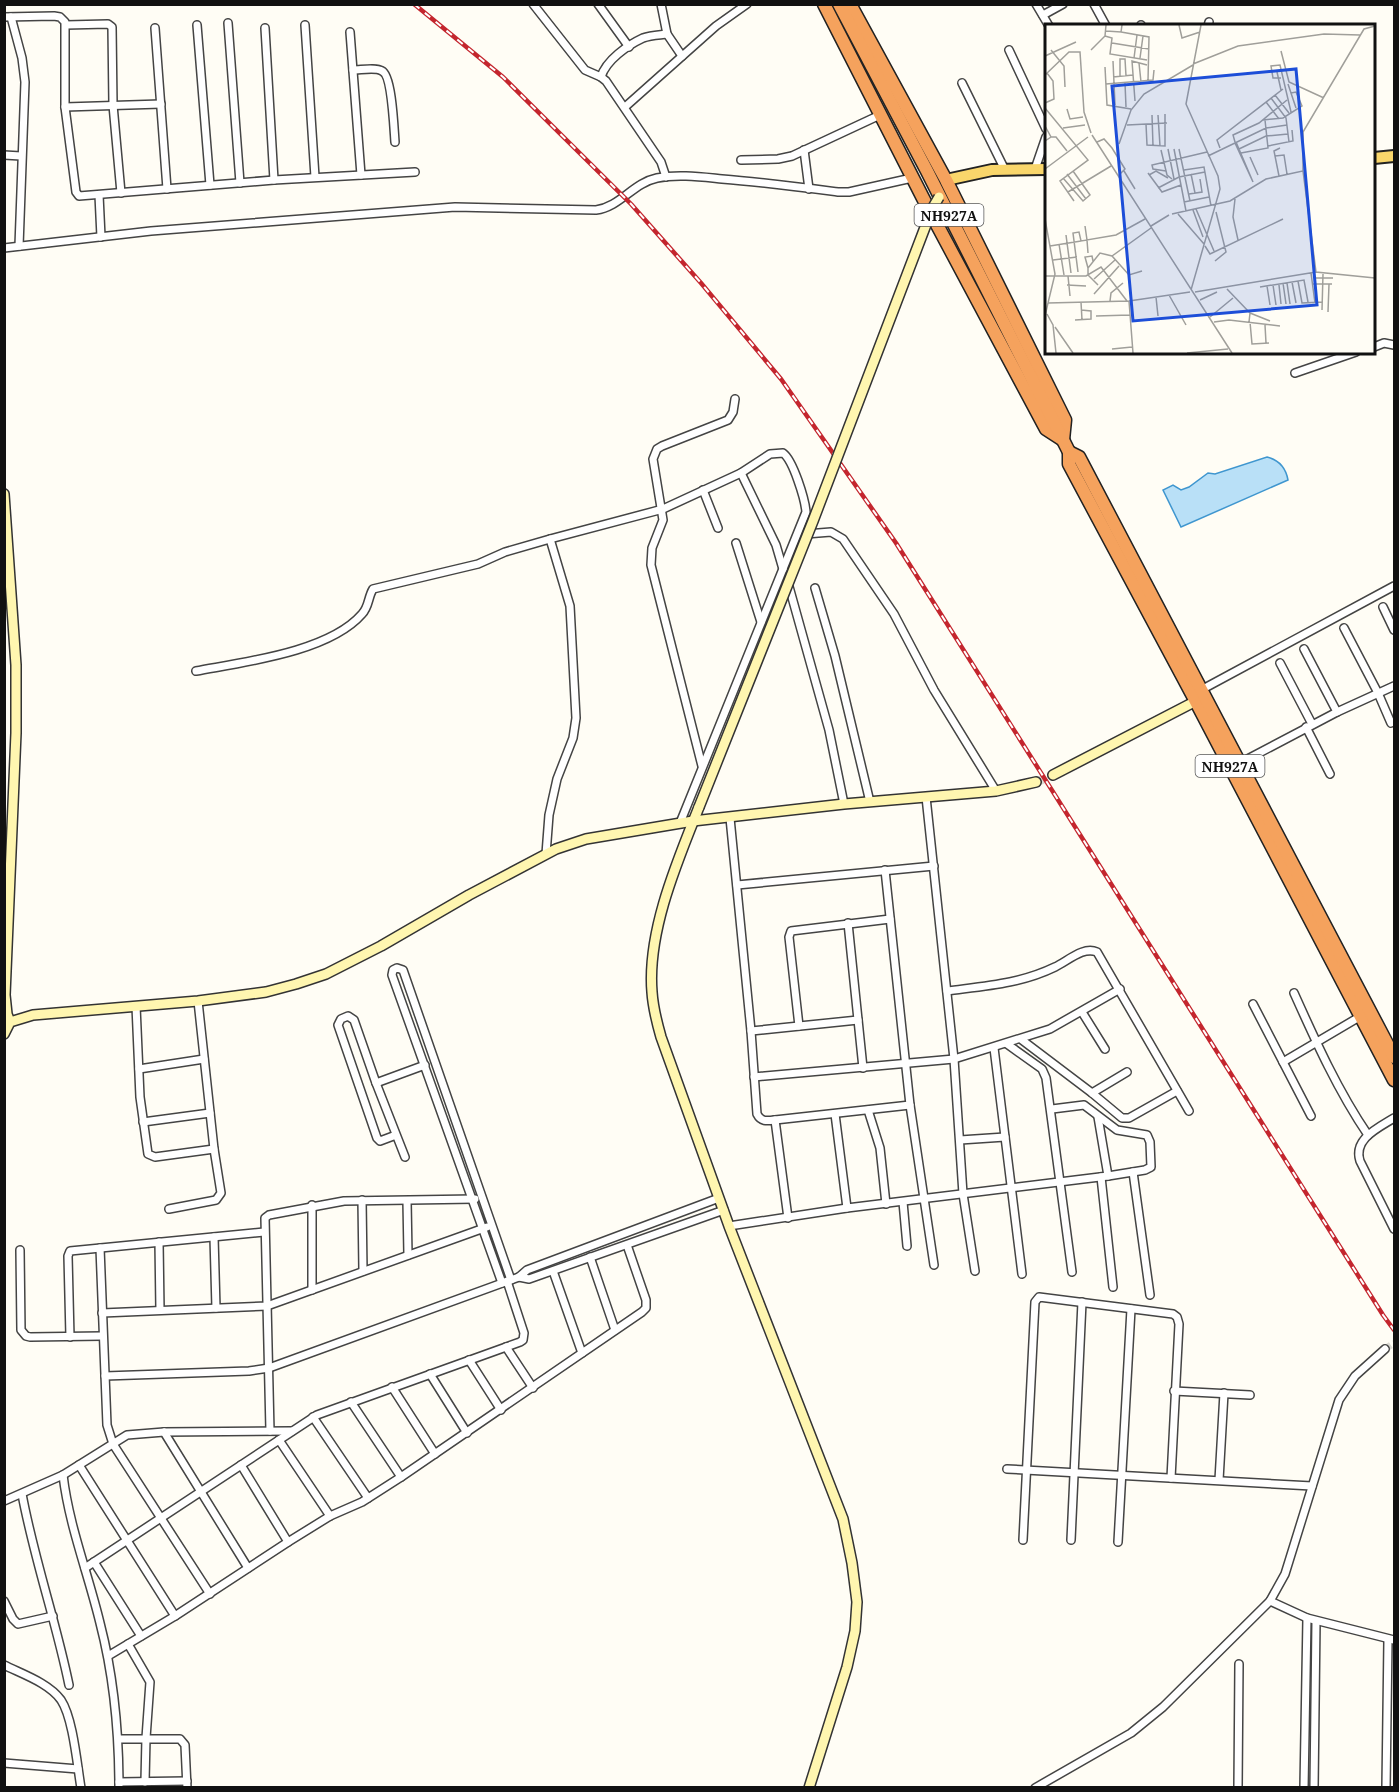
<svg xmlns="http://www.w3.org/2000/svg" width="1399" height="1792" viewBox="0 0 1399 1792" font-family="'Noto Serif',serif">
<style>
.water{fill:#b9e0f7;stroke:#3f96cf;stroke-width:1.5}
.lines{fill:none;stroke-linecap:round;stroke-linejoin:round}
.street-tunnel{stroke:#dbdad3;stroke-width:7;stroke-dasharray:7 3.5;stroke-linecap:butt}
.secondary-tunnel{stroke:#dbdad3;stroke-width:9;stroke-dasharray:9 4.5;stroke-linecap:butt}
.street-casing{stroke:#444;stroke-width:10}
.secondary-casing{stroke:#333;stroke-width:12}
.primary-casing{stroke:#222;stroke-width:14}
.highway-casing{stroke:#222;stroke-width:15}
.street{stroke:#fff;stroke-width:7}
.secondary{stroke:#fff6b0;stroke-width:9}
.primary{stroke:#f9d66b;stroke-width:10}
.highway{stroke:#f5a25d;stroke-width:12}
.rail-casing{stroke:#c4262e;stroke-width:4.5}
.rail{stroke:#fff;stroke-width:2;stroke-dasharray:7;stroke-linecap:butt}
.secondary-bridge-casing{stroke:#333;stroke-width:12;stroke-linecap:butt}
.secondary-bridge{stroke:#fff6b0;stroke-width:9}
.labels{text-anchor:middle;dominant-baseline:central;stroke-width:6;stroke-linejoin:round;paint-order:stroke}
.shield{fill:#fff;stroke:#585858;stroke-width:1.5}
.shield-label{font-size:14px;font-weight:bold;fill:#111}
.inset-road{fill:none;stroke:#a09f9a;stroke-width:1.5}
.view{fill:#1d4ed8;fill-opacity:0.15;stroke:#1d4ed8;stroke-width:3}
.inset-edge{fill:none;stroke:#111;stroke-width:3}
</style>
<rect width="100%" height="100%" fill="#fffdf5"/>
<path class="water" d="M1267,457C1279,460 1286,469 1288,480L1181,527L1163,490L1173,485L1181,490L1189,487L1208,473L1215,474Z"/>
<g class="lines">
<polyline class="street-tunnel" points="1385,1349 1394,1343"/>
<polyline class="secondary-tunnel" points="1036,782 1053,775"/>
<g class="street-casing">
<g id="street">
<polyline points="533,4 585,70 601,77 606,81 661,162 666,177"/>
<polyline points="598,4 629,47"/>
<polyline points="661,4 667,34 682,56"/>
<polyline points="1036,4 1049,26"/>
<polyline points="1094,4 1106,26"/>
<polyline points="1043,15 1063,4"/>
<polyline points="4,17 54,16 60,17 65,22 65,107 76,192 79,196 274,180 415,172"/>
<polyline points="11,17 22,58 25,82 19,246"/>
<polyline points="228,23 240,183"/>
<polyline points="66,25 108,24 112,27 113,105 121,193"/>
<polyline points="197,25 210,185"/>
<polyline points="305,25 315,177"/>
<polyline points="1141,26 1141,25"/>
<polyline points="1208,26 1209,22"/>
<polyline points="155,28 167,189"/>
<polyline points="265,28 274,180"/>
<polyline points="350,32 361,175"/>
<polyline points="1009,50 1046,129"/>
<path d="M353,70C361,70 376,67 382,71C392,75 394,130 395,142"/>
<path d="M601,77C606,60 628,45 643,38C651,35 660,35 667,34"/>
<polyline points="962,83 1005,170"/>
<polyline points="65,107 161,104"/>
<polyline points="625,107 716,26 747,4"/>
<polyline points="804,150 809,189"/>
<polyline points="4,155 21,156"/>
<polyline points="741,160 778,159 792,156 880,115"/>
<polyline points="1035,169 1046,137"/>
<polyline points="99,195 101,237"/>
<path d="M4,248L151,231L455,207L596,210C620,207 633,183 657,178C678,174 701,177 722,179C761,182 799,187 838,192H849L912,178"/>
<polyline points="1374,347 1384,343 1394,345"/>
<polyline points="1295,373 1356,352"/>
<polyline points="741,473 776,545 783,569"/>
<polyline points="703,490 718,528"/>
<polyline points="806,534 831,532 843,539 894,614 934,690 996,791"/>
<polyline points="736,543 761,622"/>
<polyline points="788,583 829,730 844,804"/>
<polyline points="815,588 835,656 870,802"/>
<polyline points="1383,607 1394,630"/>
<polyline points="1344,628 1378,693 1391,723"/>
<polyline points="1304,649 1337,712"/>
<polyline points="1280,663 1312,724"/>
<path d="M196,671C244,662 329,652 362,614C369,607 368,597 373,589L478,564L505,552L550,539L663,509L741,473L770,454L783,453C793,460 805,499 806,512L680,823"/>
<polyline points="1201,690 1394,586"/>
<polyline points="1306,727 1330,774"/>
<polyline points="1240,763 1337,712 1394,686"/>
<polyline points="702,766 651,565 652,548 663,520 653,459 657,449 662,446 728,420 733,412 735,399"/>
<polyline points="926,797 954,1059 963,1194 975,1271"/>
<path d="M730,818L751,1031L757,1114C761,1122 767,1121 775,1120L910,1105"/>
<polyline points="546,854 549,815 557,779 573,738 576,718 570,606 550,539"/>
<polyline points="885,870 910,1105 934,1265"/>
<polyline points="737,885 934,866"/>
<polyline points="848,923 863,1068"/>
<path d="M947,991C985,986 1020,984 1055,967C1068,961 1083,946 1097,952L1189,1111"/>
<path d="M1294,993C1316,1042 1338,1091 1368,1135"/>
<polyline points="1253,1004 1311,1116"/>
<polyline points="136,1006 140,1097 148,1154 155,1157 214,1149"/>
<polyline points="1082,1012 1105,1049"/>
<polyline points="799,1026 789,937 791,931 890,919"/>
<polyline points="751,1031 858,1020"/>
<polyline points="1022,1040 1092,1093 1122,1118 1129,1118 1177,1091"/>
<polyline points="1007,1044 1042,1069 1046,1078 1072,1272"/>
<polyline points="994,1048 1022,1274"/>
<polyline points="1283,1062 1361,1016"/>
<polyline points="139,1069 204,1059"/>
<polyline points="754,1077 954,1059 1050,1029 1120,989"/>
<polyline points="376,1083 425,1065"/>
<polyline points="1092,1093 1127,1072"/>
<polyline points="868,1110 880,1148 886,1204"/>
<polyline points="835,1114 847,1208"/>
<polyline points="1098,1117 1108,1176"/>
<path d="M1394,1118C1378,1128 1353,1139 1360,1161L1394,1229"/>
<polyline points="775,1120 788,1218"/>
<polyline points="143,1122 210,1113"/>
<polyline points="396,1135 380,1141 377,1138 338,1025 341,1019 348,1016 354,1020 376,1083 405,1157"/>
<polyline points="960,1140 1005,1137"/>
<polyline points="1133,1172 1150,1295"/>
<polyline points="1101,1177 1113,1287"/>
<polyline points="362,1200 363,1271"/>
<polyline points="407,1201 408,1255"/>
<polyline points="903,1202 907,1246"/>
<polyline points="169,1209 216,1200 221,1193 214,1149 198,1001"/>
<polyline points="729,1226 847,1208 1108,1176 1145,1170 1151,1167 1150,1142 1147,1135 1117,1130 1084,1105 1052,1109"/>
<polyline points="214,1237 216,1308"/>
<polyline points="159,1242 160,1310"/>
<polyline points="100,1248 107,1425 113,1444 210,1594"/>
<polyline points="20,1250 21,1330 26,1336 30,1337 102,1336"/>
<polyline points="590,1257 615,1330"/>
<polyline points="553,1271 582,1353"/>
<polyline points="519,1277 529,1279 724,1210"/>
<polyline points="502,1283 392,975 393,970 397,968 403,970 511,1280"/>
<polyline points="312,1290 312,1205"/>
<polyline points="102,1313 267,1306 487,1227"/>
<polyline points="70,1337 68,1256 70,1251 264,1232"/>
<polyline points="506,1347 533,1388"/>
<polyline points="469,1360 501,1410"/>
<polyline points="430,1374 467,1433"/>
<polyline points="105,1376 249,1371 269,1368 519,1277 527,1270 719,1198"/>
<polyline points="392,1387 435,1454"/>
<polyline points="1174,1391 1250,1395"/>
<polyline points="351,1402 401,1477"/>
<polyline points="313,1417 368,1498"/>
<polyline points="270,1431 265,1218 269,1215 344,1201 475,1199"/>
<polyline points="164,1432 248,1568"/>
<polyline points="279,1440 330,1516"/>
<polyline points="79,1465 175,1616"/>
<polyline points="241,1465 288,1542"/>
<polyline points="1007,1469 1312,1486"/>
<path d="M63,1475C69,1526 88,1573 100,1623C114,1677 119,1732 119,1788"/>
<polyline points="1219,1480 1224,1393"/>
<path d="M22,1494C34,1559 56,1621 69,1685"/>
<polyline points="4,1501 63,1475 127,1435 164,1432 292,1431"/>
<polyline points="1023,1540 1035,1302 1039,1297 1173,1314 1177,1317 1179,1324 1171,1478"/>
<polyline points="1071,1540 1082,1302"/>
<polyline points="1118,1542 1131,1309"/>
<polyline points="94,1562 141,1636"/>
<polyline points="85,1568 317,1415 520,1342 523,1340 524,1333 507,1281"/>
<polyline points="4,1601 13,1619 18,1624 53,1616"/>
<polyline points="1270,1601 1307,1618 1394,1640"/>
<polyline points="128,1644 150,1682 146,1738 145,1782"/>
<polyline points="108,1656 175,1616 288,1542 330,1516 362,1502 401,1477 642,1312 646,1308 646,1300 627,1245"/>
<path d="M4,1665C22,1674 49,1683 61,1700C73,1718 77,1764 81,1788"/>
<polyline points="119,1739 180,1739 185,1745 187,1788"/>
<polyline points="4,1763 78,1769"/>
<polyline points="119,1782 187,1781"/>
<polyline points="1035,1788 1131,1733 1163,1707 1270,1601 1285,1574 1339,1400 1355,1376 1385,1349"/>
<polyline points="1238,1788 1239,1664"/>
<polyline points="1304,1788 1307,1618"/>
<polyline points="1314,1788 1316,1621"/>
<polyline points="1386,1788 1388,1640"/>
</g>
</g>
<g class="secondary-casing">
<g id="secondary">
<polyline points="4,494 16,665 16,733 5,995 7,1014 10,1022"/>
<polyline points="1053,775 1196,701"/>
<path d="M699,807C677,862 647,932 652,992C653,1008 657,1023 661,1037L729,1226L843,1519L852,1563L857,1602L855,1631L847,1667L809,1788"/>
<polyline points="4,1034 10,1022 33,1015 198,1001 266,992 296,984 326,974 381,946 469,895 556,849 586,839 693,821 844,804 996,791 1036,782"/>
</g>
</g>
<g class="primary-casing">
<g id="primary">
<polyline points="1374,158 1394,156"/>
<polyline points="946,180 992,170 1046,169"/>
</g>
</g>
<g class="highway-casing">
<g id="highway">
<polyline points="824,4 926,204 1046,429 1063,440 1065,420 946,180 850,4"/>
<polyline points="839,4 927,171 1063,440 1069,452 1069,464 1193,696 1394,1080"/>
<polyline points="1069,452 1079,457 1394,1057"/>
</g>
</g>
<use href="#street" class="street"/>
<use href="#secondary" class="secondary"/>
<use href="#primary" class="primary"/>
<use href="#highway" class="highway"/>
<g class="rail-casing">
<polyline id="rail" points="414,4 503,77 631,204 701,283 781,379 896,543 1383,1315 1394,1330"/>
</g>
<use href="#rail" class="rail"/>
<g class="secondary-bridge-casing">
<polyline id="secondary-bridge" points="699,807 813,521 932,209 939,197"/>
</g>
<use href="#secondary-bridge" class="secondary-bridge"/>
</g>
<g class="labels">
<g class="shield">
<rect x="914.5" y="204" width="69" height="22" rx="4.5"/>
<rect x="1195.5" y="755" width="69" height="22" rx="4.5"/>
</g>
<g class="shield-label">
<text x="949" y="215">NH927A</text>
<text x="1230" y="766">NH927A</text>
</g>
</g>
<g transform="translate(1045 24)">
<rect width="330" height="330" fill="#fffdf5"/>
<path class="inset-road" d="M134,1L137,14L155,8M61,7L76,8L77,1M76,8L104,13L103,57M60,12L67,14L65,30L102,36M67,19L104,25M6,26L19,42L20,63M46,26L60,12L61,1M236,27L244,58L279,74M0,32L31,18M89,34L92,11M95,34L98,12M68,37L70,81M94,39L96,58M148,40L193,22L279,10L315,11M60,43L62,81L86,85M232,48L236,66M0,51L24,28H35L39,88L46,109M75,52V35H80L81,52M68,53L88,51M236,54H228L226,42L235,41L246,88M80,59L81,83M61,60L108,56L109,46M243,60L251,84M230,71L244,89M226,74L241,94L244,118M90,77L87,37L102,41M221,78L234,95M0,79L9,75L8,57L2,49M0,84L43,136L15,157L29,177M22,85L25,95L38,93M107,91L108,122M113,91L115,122M218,96L238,94L257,82L251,68L246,69M101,100L102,121L120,122V90M82,101L122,99M0,102L6,113L0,117M18,104L40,101M47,111L187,329M6,113H11L22,127M52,118L59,115L67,124L80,145L74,151M190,118L188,111L214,99L242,76M190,119L208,158L191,118M74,120L86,86L99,70L148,41M223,122L248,117L247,106M175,124L172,116L238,65M123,125L129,155M129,125L141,187M134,125L145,177M194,125L221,112L243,110M116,126L122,151L127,155M196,129L223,124L220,96M163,132L221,104L242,101M230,132L239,131L242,150M205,133L213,151M0,145L43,113M139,146L159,143L166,182M79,147L90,165M121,147L108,145L107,141L162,128M258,147L271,248L330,254M103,149L117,168L136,161M22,150L41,175M146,150L150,169M104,151L111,147L123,154M234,152L229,127L235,124M18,154L38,177L45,171L28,147M113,164L134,153L160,148M23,168L66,142M144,170L157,168L155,155M190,175L188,193L193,216M139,178L164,173M151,185L169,227M148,186L158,213M127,190L185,177L221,155L258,147V108L319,5L330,2M133,190L159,220M0,195L10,250L3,279M40,202L42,216L71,211L100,195M106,202L124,191M21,211L26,249M14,220L19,251M5,222L36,217M160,222L165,230L238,195M67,232L106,204M8,236L32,233M170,237L181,228L171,188M43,244L40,233L47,232L48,237M33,248L28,209L34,208L36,217L42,216L43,229M266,249L270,279M0,252H41L56,243L82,277M23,252L25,272M269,254H288M49,255L70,236M253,257L257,279L277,278M247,258L251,279M238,259L241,280M242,259L245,280M267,260H287M22,261L41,262M53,261L43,251V244L55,229L67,232L84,251L97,247M228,261L231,281M234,261L236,280M222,262L225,281M215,263L259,256L263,278M182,265L205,289L204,298M146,266L175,165L173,152L141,80L156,1M150,268L271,248M49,270L74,242M124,271L141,301M111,273L113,292M155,276L172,268M65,277L66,269L78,259M84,277L88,329M36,278L37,296M277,286L278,250M283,288L284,260M205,289L225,297M2,290L8,301L11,329M0,292L3,279L84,277L145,268M51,292L85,291M165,293L188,274M30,296L46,295V287L36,286M169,298L184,296L235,302M205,298L207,320L224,319M220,301L221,319M10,303L28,329M67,325L87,323M142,329L183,325"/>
<path class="view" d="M251,45L272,281L88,297L67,62Z"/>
<rect width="330" height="330" class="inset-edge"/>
</g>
<rect width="1399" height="1792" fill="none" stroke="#111111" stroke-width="12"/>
</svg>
